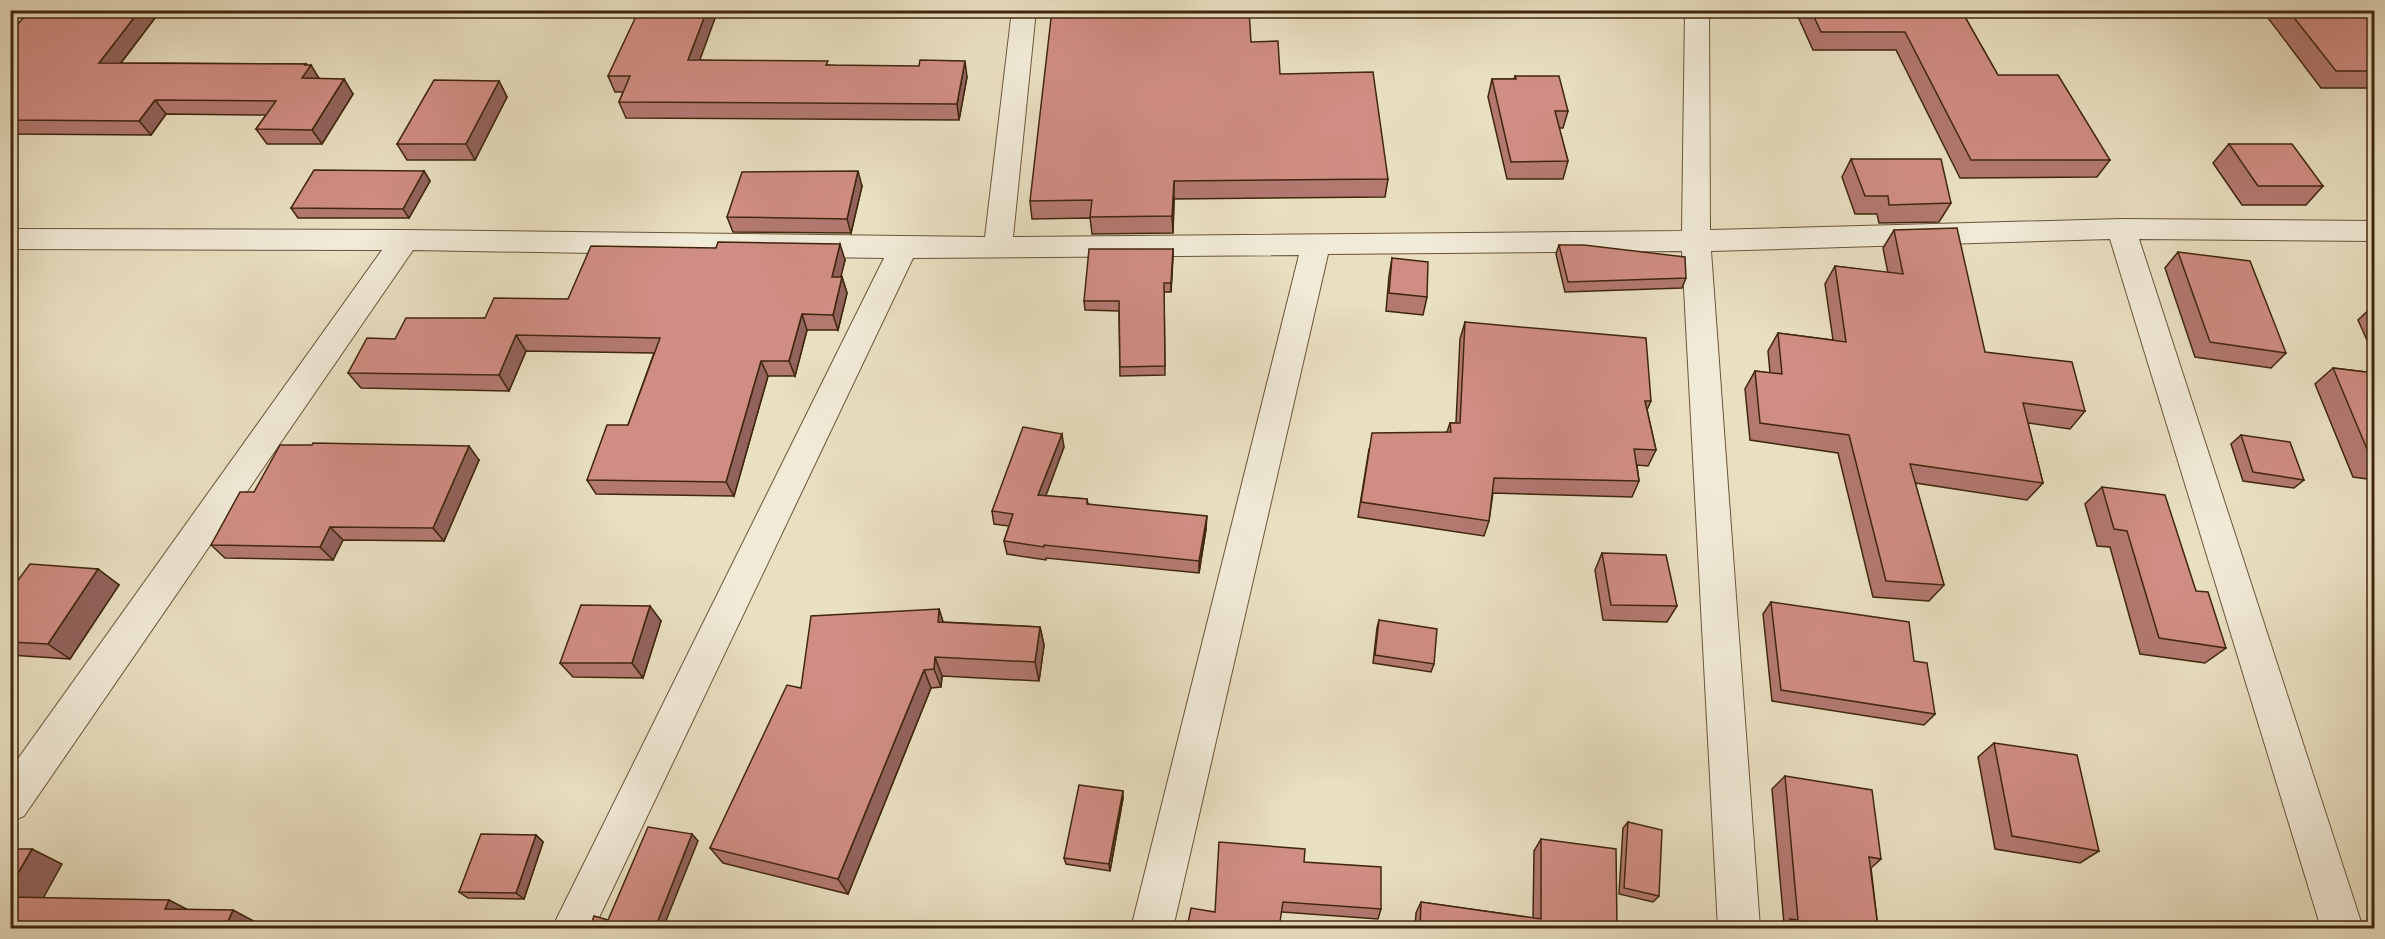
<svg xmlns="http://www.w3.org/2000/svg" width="2385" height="939" viewBox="0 0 2385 939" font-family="Alegreya,serif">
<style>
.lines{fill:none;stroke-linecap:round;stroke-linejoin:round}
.minor-casing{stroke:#6a5539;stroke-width:2}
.minor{fill:#f1ead7;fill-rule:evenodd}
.wall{fill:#b37971;stroke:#40270c;stroke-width:1.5}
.shaded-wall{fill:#92635c;stroke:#40270c;stroke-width:1.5}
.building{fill:#d08d83;stroke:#40270c;stroke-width:1.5}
</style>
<rect width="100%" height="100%" fill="#e9dfc1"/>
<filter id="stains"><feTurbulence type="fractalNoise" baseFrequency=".00333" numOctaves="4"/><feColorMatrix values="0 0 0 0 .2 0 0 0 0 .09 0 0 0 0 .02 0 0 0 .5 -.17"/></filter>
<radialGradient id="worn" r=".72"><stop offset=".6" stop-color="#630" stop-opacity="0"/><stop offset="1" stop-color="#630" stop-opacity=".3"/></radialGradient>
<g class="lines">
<g class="minor-casing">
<polygon id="minor" points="1012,10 1036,10 1013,237 1682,231 1685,10 1709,10 1710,230 2121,219 2374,221 2374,241 2139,239 2363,928 2321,928 2110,239 1711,251 1760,928 1718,928 1682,251 1328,254 1173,928 1131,928 1299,255 913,258 594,928 552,928 884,258 413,250 24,816 10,822 10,770 382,250 10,249 10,229 405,230 985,237"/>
</g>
<use href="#minor" class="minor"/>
</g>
<g class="wall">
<polygon points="161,10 121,63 306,64 320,79 353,94 322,144 267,144 256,129 266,115 166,114 151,135 10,134 10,33"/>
<polygon points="1355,10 1495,10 1494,16 1356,17"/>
<polygon points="1795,10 1961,10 1998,75 2110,160 2097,177 1960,178 1896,50 1813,50"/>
<polygon points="2262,10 2374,10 2374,88 2321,88"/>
<polygon points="1251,42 1280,74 1388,179 1385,197 1174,199 1173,233 1092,234 1090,218 1032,219 1030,201"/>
<polygon points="700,60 829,65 967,77 959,120 626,118 619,102 623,92 615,92 608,76"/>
<polygon points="1515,76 1568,111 1563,128 1559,128 1568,161 1563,179 1507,179 1488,97 1492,79 1514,79"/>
<polygon points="499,81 507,97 475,160 407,160 397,144"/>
<polygon points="2229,144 2323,186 2306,205 2242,205 2213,163"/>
<polygon points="1851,159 1951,203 1939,222 1879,223 1877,214 1855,214 1842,177"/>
<polygon points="424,171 430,181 409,218 298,218 291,208"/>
<polygon points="862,186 851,233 733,232 727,217"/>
<polygon points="1894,230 1985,352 2085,411 2070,429 2028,423 2043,483 2027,500 1915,483 1944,585 1929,601 1873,597 1838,453 1750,440 1745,389 1755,371 1770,373 1768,351 1778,333 1833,340 1825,284 1835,266 1888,273 1883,248"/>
<polygon points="1559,245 1686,278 1682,288 1565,292 1556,254"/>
<polygon points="1173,249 1171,292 1164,292 1165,375 1120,376 1119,311 1085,310 1084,301"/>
<polygon points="2178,252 2286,353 2271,368 2195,357 2165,268"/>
<polygon points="1392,258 1427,297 1423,315 1386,311 1389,276"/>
<polygon points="845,260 840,277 842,277 847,293 838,330 807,330 795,376 768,376 734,496 596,494 587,480 628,425 654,353 526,351 509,391 361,388 348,373 395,339 485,318 568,299"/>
<polygon points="2374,305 2374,356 2358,320"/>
<polygon points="1465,322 1651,401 1647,410 1656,450 1648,466 1637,465 1639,481 1632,497 1493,493 1489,521 1484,536 1358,517 1369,449 1447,432 1450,423 1456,423 1460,339"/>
<polygon points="2333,368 2374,373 2374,480 2353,477 2315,384"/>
<polygon points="2241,435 2304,480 2294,488 2243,481 2231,444"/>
<polygon points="1064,447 1045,496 1087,499 1088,504 1206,529 1199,573 1046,558 1046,560 1007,554 1004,541 1009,526 994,524 992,511"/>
<polygon points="479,460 444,541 343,540 333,560 225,558 211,545 254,492"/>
<polygon points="2102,487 2196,591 2226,648 2205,663 2140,654 2110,547 2097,546 2085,504"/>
<polygon points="1602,553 1677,606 1667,622 1603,620 1595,570"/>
<polygon points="98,569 119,585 70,659 10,655 10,591"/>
<polygon points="1771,602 1914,661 1935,714 1924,725 1772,701 1763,614"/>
<polygon points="939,609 943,622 1040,627 1044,645 1039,681 942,676 941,687 931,688 848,894 723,863 710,848 801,688"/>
<polygon points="1379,620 1434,664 1431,672 1373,663 1377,628"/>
<polygon points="661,621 643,678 573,677 560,663"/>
<polygon points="1994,743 2099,851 2080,863 1995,849 1978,757"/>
<polygon points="1785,776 1881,859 1871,868 1878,928 1778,928 1784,924 1772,789"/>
<polygon points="1123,798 1110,871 1066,864 1064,858"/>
<polygon points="1628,822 1659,896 1653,902 1619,894 1623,828"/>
<polygon points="536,835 543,842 524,899 468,898 459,892"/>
<polygon points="1541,839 1617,928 1415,928 1416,913 1421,902 1533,918 1534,851"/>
<polygon points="1304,862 1381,909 1378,919 1282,912 1215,912"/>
</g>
<g class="shaded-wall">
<polygon points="140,10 161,10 110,77 99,63"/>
<polygon points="707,10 718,10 694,76 688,60"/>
<polygon points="965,61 967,77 959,120 957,104"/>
<polygon points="306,64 309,68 311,65 320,80 302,78"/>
<polygon points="344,79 353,94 322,144 312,130"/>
<polygon points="499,81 507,97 475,160 466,144"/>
<polygon points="155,100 166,114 151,135 139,121"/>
<polygon points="424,171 430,181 409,218 403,209"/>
<polygon points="858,171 862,186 851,233 847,219"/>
<polygon points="1174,181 1174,199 1173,233 1172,216"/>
<polygon points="840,244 845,260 837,293 832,277"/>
<polygon points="1173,249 1173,258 1171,292 1171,283"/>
<polygon points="842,277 847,293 838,330 833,315"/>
<polygon points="802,314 807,330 795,376 789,361"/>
<polygon points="516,335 526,351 509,391 499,375"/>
<polygon points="761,361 768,376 734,496 726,482"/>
<polygon points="1062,434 1064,447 1041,509 1038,495"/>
<polygon points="469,446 479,460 444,541 433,528"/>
<polygon points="1207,516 1206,529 1199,573 1199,561"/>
<polygon points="330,527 343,540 333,560 320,547"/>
<polygon points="98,569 119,585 70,659 48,644"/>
<polygon points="650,606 661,621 643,678 632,663"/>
<polygon points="939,609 945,628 938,622"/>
<polygon points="1040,627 1044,645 1039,681 1035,662"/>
<polygon points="935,657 942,676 941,687 934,669"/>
<polygon points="924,670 931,688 848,894 838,879"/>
<polygon points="1123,791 1123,798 1110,871 1109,864"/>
<polygon points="692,834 698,841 663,928 655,928"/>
<polygon points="536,835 543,842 524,899 516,893"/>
<polygon points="32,849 62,864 36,911 10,899 10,887"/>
<polygon points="169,900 196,914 165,909"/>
<polygon points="233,910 259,924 257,928 225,928"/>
</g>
<g class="building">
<polygon points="30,10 140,10 99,63 306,64 305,65 311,65 302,78 344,79 312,130 256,129 276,101 155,100 139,121 10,120 10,33"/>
<polygon points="639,10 707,10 688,60 828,61 826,65 919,66 920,60 965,61 957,104 619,102 630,76 608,76"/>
<polygon points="1052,10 1249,10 1251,42 1278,41 1280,74 1373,72 1388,179 1174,181 1172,216 1090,217 1092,200 1030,201"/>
<polygon points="1811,10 1961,10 1998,75 2058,75 2110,160 1971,160 1905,32 1821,32"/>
<polygon points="2288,10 2374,10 2374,71 2336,71"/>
<polygon points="1515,76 1559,76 1568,111 1555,111 1568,161 1511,162 1492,79 1516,79"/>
<polygon points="434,80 499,81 466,144 397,144"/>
<polygon points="2229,144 2292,144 2323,186 2258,186"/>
<polygon points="1851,159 1941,159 1951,203 1889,205 1888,196 1865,196"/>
<polygon points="314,170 424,171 403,209 291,208"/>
<polygon points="858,171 847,219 727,217 742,172"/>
<polygon points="1957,228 1985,352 2072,362 2085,411 2023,403 2043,483 1910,464 1944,585 1886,581 1849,435 1760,423 1755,371 1782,374 1778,333 1846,342 1835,266 1903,274 1894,230"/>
<polygon points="718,242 840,244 832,277 842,277 833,315 802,314 789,361 761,361 726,482 587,480 607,425 628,425 660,338 516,335 499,375 348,373 367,338 395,339 406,318 485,318 494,298 568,299 591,246 716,248"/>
<polygon points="1559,245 1584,245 1685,257 1686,278 1568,282"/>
<polygon points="1089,249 1173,249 1171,283 1164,283 1165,366 1120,367 1119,301 1084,301"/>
<polygon points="2178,252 2250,261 2286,353 2210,342"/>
<polygon points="1392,258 1428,262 1427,297 1389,293"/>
<polygon points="1465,322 1646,338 1651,401 1645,401 1656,450 1634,449 1639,481 1494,478 1489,521 1361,502 1372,433 1451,432 1450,423 1460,423"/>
<polygon points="2333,368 2374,373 2374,461 2372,461"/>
<polygon points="1023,427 1062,434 1038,495 1087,499 1087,504 1207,516 1199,561 1044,545 1044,547 1004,541 1013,514 992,511"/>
<polygon points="2241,435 2290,442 2304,480 2253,472"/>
<polygon points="313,443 469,446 433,528 330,527 320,547 211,545 240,492 254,492 280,445 312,445"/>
<polygon points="2102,487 2165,495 2196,591 2208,592 2226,648 2159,638 2127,531 2114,529"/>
<polygon points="1602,553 1666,555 1677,606 1611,605"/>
<polygon points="30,564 98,569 48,644 10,642 10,591"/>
<polygon points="1771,602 1909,622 1914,661 1927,663 1935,714 1781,690"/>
<polygon points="581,605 650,606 632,663 560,663"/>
<polygon points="939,609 938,622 1040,627 1035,662 935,657 934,669 924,670 838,879 710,848 787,685 801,688 811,616"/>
<polygon points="1379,620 1437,629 1434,664 1375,655"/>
<polygon points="1994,743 2077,755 2099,851 2012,836"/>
<polygon points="1785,776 1872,790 1881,859 1869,857 1878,928 1791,928 1790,919 1798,920"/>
<polygon points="1079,785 1123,791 1109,864 1064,858"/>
<polygon points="1628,822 1662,830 1659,896 1624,888"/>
<polygon points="648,827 692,834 655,928 590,928 594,916 608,920"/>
<polygon points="481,834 536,835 516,893 459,892"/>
<polygon points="1541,839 1616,849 1617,928 1420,928 1421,902 1541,919"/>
<polygon points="1219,842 1305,849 1304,862 1381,867 1381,909 1283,902 1279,928 1187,928 1191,908 1215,912"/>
<polygon points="10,849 32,849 10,887"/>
<polygon points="10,897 169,900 165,909 233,910 225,928 10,928"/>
</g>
<rect width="2385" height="939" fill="none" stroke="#e9dfc1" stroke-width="36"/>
<rect x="12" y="12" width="2361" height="915" fill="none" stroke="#40270c" stroke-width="3"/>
<rect x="18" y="18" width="2349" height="903" fill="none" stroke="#40270c" stroke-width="1.5"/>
<rect width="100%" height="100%" filter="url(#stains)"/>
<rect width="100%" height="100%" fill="url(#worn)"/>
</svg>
